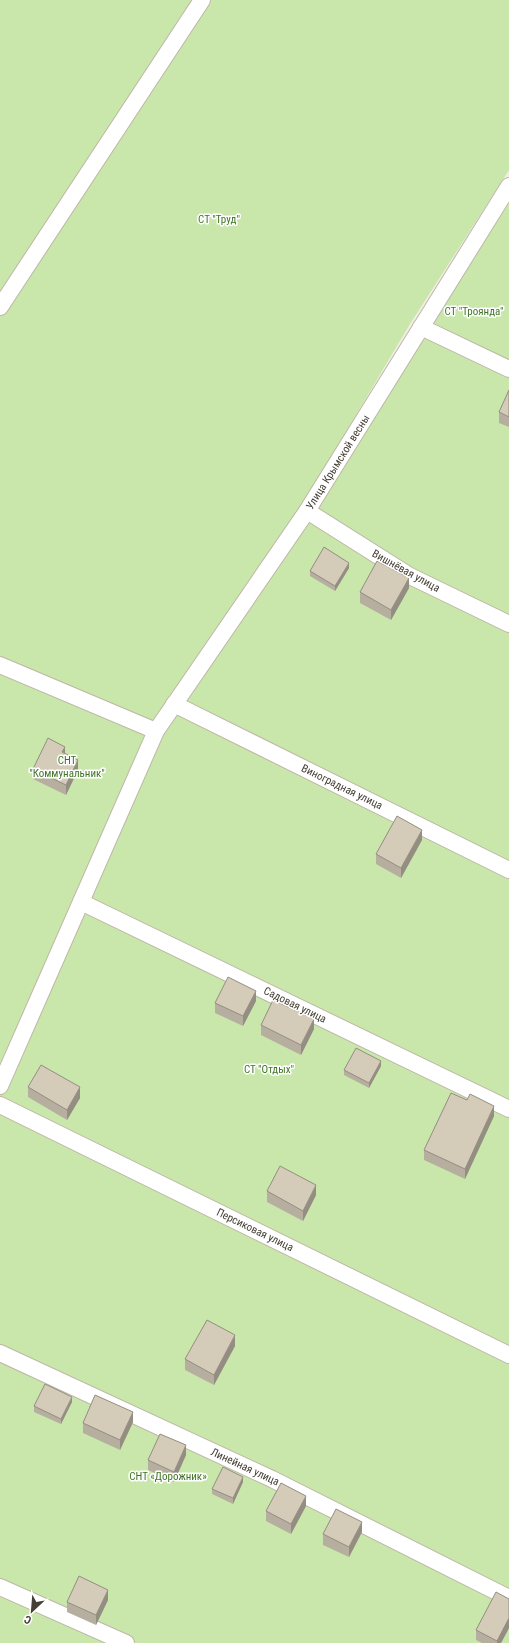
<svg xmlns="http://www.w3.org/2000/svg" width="509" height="1643" viewBox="0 0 509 1643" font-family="'Roboto Condensed',sans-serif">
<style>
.green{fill:#c9e7ab}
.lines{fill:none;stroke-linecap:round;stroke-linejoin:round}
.lane-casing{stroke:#bdb7a6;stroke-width:18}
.lane{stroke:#fff;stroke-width:16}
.wall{fill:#b6af9f}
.shaded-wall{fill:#948e82}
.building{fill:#d4cbb9;stroke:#948e82}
.labels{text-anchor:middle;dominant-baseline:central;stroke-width:3;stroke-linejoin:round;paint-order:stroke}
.park-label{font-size:11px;fill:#407527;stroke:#fff}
.street-label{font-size:11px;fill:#443e34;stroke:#fff}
</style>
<rect width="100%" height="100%" fill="#f2eee3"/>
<g class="green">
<polygon points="0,0 509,0 509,170 410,324 302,506 155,723 0,656"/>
<polygon points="509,191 509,1643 0,1643 0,665 156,731"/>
</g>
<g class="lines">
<g class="lane-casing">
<g id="lane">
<polyline points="0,307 202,0"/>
<polyline points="421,327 509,369"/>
<polyline points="307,511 410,576 509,624"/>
<polyline points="0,665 156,731"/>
<polyline points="174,704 509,870"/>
<polyline points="81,902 509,1109"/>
<polyline points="0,1086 156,731 307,511 509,186"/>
<polyline points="0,1105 509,1355"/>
<polyline points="0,1353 272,1479 509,1598"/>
<polyline points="0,1587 126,1643"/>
</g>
</g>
<use href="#lane" class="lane"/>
</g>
<g class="wall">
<polygon points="509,390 509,427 499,423 499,412"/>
<polygon points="349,568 335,591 310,576 310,571"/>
<polygon points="409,588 391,620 360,603 360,592"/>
<polygon points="65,753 78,770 66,795 33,779 33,769"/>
<polygon points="422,840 401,878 376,864 376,854"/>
<polygon points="256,1001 243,1026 215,1013 215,1003"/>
<polygon points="261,1025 314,1029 301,1055 261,1035"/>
<polygon points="381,1066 369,1088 344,1075 344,1070"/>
<polygon points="28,1087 80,1098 67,1120 28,1097"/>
<polygon points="494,1116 465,1179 424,1160 424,1150"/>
<polygon points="267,1191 316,1195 303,1221 267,1202"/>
<polygon points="235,1346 214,1385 185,1370 185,1359"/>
<polygon points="72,1402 61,1424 34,1412 34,1406"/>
<polygon points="133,1422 120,1450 83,1433 83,1423"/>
<polygon points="186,1455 174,1482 148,1470 148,1460"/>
<polygon points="243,1482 233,1504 212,1494 212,1489"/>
<polygon points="306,1506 291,1534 266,1521 266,1511"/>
<polygon points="362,1532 349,1557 323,1545 323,1534"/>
<polygon points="509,1599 509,1628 501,1643 482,1643 476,1640 476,1630"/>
<polygon points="108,1600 96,1625 67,1612 67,1602"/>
</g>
<g class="shaded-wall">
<polygon points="349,563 349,568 335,591 335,586"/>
<polygon points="409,578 409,588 391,620 391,610"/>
<polygon points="65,747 65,757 62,752"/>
<polygon points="78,760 78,770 66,795 66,785"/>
<polygon points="422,830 422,840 401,878 401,868"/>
<polygon points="256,991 256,1001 243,1026 243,1016"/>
<polygon points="314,1019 314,1029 301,1055 301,1045"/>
<polygon points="381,1061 381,1066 369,1088 369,1083"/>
<polygon points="80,1087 80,1098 67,1120 67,1110"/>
<polygon points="494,1106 494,1116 465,1179 465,1169"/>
<polygon points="316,1185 316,1195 303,1221 303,1211"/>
<polygon points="235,1335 235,1346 214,1385 214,1375"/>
<polygon points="72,1397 72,1402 61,1424 61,1419"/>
<polygon points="133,1412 133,1422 120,1450 120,1440"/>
<polygon points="186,1445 186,1455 174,1482 174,1472"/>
<polygon points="243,1477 243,1482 233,1504 233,1498"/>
<polygon points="306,1496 306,1506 291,1534 291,1524"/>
<polygon points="362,1522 362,1532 349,1557 349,1547"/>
<polygon points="108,1590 108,1600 96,1625 96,1615"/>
<polygon points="509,1618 509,1628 501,1643 497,1643 497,1641"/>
</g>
<g class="building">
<polygon points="509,390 509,417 499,412"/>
<polygon points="324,547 349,563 335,586 310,571"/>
<polygon points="377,561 409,578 391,610 360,592"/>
<polygon points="48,738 65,747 62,752 78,760 66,785 33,769"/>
<polygon points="397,816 422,830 401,868 376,854"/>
<polygon points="228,977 256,991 243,1016 215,1003"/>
<polygon points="273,1000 314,1019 301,1045 261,1025"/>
<polygon points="356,1048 381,1061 369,1083 344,1070"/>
<polygon points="41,1065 80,1087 67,1110 28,1087"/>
<polygon points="451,1093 467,1100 470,1094 494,1106 465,1169 424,1150"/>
<polygon points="280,1166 316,1185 303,1211 267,1191"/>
<polygon points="207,1320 235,1335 214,1375 185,1359"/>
<polygon points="45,1384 72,1397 61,1419 34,1406"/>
<polygon points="95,1395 133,1412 120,1440 83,1423"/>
<polygon points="160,1434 186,1445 174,1472 148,1460"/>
<polygon points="223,1467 243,1477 233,1498 212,1489"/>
<polygon points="281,1483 306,1496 291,1524 266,1511"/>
<polygon points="336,1509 362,1522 349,1547 323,1534"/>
<polygon points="79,1576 108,1590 96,1615 67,1602"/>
<polygon points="496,1592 509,1599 509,1618 497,1641 476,1630"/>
</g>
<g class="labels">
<g class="park-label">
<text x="219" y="219">СТ "Труд"</text>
<text x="474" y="311">СТ "Троянда"</text>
<text x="67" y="760">СНТ<tspan x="67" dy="13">"Коммунальник"</tspan></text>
<text x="269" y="1069">СТ "Отдых"</text>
<text x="168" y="1476">СНТ «Дорожник»</text>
</g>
<g class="street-label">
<text transform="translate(338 462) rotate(-58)">Улица Крымской весны</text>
<text transform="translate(406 571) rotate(29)">Вишнёвая улица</text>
<text transform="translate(342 787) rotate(26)">Виноградная улица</text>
<text transform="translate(295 1005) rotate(26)">Садовая улица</text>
<text transform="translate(255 1230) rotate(26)">Персиковая улица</text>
<text transform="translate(245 1467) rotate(25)">Линейная улица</text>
</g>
</g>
<g transform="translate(32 1611) rotate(206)" stroke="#ffffff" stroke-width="3" paint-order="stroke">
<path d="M0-3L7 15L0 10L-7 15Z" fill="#443e34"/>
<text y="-6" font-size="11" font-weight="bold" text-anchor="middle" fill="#443e34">С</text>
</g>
</svg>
